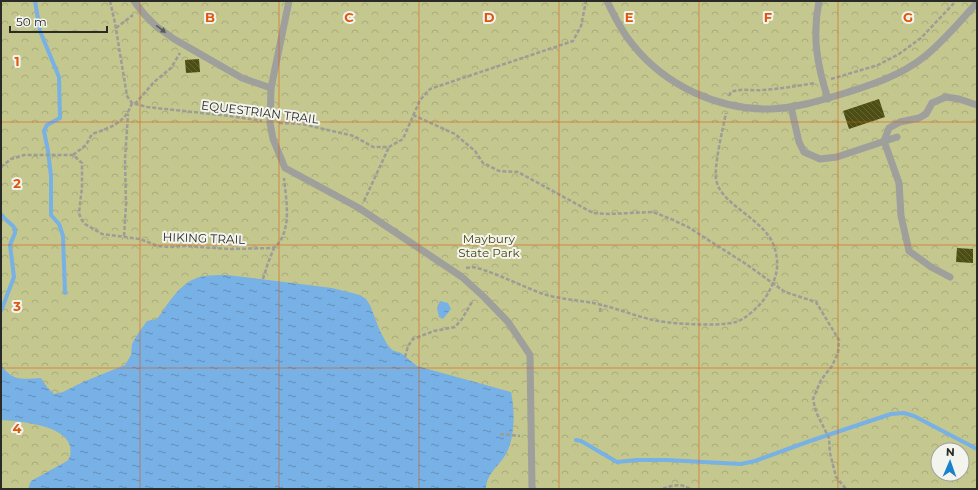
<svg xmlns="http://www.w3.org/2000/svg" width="978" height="490" viewBox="0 0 978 490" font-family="Montserrat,sans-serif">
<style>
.park{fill:url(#park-crowns);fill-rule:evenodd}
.water{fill:url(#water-ripples)}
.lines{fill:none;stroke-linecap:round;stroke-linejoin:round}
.stream{stroke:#77b1e5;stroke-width:4}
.building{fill:url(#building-back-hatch)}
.path{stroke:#9c9d97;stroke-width:2.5;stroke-dasharray:4 2;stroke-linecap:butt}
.lane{stroke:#9f9f9c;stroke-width:7}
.oneway{fill:#595956}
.grid{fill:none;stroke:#de570d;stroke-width:1;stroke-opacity:0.55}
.labels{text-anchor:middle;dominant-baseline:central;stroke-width:4;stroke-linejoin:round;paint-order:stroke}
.street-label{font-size:12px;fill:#2a2a27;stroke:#f4f4ee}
.park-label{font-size:12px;fill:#47480f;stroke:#f4f4ee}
.grid-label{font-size:13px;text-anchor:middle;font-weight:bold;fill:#de570d;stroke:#f4f4ee;stroke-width:4;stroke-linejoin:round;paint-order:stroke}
</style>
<defs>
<pattern id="park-crowns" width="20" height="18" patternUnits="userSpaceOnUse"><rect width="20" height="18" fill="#c4c78e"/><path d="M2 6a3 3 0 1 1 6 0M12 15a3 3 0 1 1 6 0" fill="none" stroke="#a9ab7a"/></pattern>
<pattern id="water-ripples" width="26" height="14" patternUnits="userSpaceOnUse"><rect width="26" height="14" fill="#77b1e5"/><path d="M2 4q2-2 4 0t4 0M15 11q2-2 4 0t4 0" fill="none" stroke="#6290ba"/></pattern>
<pattern id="building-back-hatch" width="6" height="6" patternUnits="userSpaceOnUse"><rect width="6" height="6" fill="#4d4e14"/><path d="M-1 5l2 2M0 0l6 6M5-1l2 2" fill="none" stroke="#646536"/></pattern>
</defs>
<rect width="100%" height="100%" fill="#e6e7e0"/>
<path class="park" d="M1,1H977V489H1ZM938,450H962V474H938Z"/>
<g class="water">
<path d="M227,275L332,288L360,295L366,299L370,305L380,331L387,344L392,350L401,353L417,366L511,392C515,410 515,438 506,454C499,466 486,474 486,489H28L31,481L67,461C71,457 71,452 70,446C65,425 19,421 1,420V364C11,382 24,379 41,378L47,387L54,394L63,392L83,382L125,365L131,355L132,344L137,335L147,321L157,319C170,302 181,279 205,276C212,275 220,275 227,275Z"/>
<polygon points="440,301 448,303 451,309 443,319 439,317 437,308"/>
</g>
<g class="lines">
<g class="stream">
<polyline points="35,1 40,31 59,77 60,118 47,125 44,131 48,151 51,176 51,215 59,224 63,236 65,293"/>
<polyline points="1,214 4,218 13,226 15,229 15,233 10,245 14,277 1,311"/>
<polyline points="576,440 581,441 617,462 637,460 666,460 741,464 755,461 810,441 891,414 904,413 914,416 977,449"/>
</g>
</g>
<g class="building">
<polygon points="199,59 200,72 186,73 185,60"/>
<polygon points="879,99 885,117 849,129 843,111"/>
<polygon points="957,248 973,249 973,263 956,262"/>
</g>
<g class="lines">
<g class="path">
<polyline points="110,1 115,23 127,96 132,103 147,107 230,116 262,121"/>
<polyline points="116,28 133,15"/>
<polyline points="831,79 878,65 899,54 921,38 956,1"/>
<path d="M729,96L731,92C740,88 752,91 762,90C780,89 797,86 815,83"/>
<polyline points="135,104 154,82 171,68 180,53"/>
<polyline points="413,115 455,134 475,151 483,163 499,171 518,172 593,213 609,214 653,212 671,219 688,227 746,264 785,292 816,302 839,340 838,353 832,366 821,380 813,399 816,412 829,438 830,453 836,477 846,489"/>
<polyline points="279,123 302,124 354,136 373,147 389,147 403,139 420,100 430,89 573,41 581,26 586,1"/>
<path d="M73,155L86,145L92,134C112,127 125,123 132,103"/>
<path d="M1,167L11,159L24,155H73L82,163V187L79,213L81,219L85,224L102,234L140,239L158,246L168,247L185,246L230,249L274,248C293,231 286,200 284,178"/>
<polyline points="364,201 389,147"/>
<polyline points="124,236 126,205 125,159 128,114"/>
<path d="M466,268L473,267L481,269C502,276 522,286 543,294C562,300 583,300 602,305C618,309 633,315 649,319C667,324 718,327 736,322C746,319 762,304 767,295C776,279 780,267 775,249C767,219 720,206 716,179C714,165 723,128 726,113"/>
<polyline points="263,279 268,263 274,248"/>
<polyline points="600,312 601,305"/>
<polyline points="405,357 408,346 413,339 434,331 455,327 462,319 473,300"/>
<polyline points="500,434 520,436"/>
<path d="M663,489C672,485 681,483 690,489"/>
</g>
<g class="lane">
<polyline points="134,1 144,14 156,26 174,39 242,78 271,88"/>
<polyline points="289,1 271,88 270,123 273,139 285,168 359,208 462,277 484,297 508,322 530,355 532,487 533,489"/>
<path d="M607,1C614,16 622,32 633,45C666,86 718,110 771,109C795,108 819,101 842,94C871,85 900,76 924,57C944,41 960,21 977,3"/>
<path d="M819,1C812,36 817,65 828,99"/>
<polyline points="791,107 799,142 804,152 820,159 837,157 897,137"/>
<polyline points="950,277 931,267 909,251 901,216 899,183 884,141 889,128 900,122 919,118 926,114 932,103 946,97 959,99 977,105"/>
</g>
</g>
<defs><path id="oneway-solid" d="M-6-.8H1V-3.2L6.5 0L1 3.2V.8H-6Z"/></defs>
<use class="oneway" href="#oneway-solid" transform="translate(161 29) rotate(38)"/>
<path class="grid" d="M140,1V489M279,1V489M419,1V489M559,1V489M699,1V489M838,1V489M1,122H977M1,245H977M1,368H977"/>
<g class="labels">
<g class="street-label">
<text transform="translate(260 112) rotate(7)">EQUESTRIAN TRAIL</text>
<text transform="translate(204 238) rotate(2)">HIKING TRAIL</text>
</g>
<g class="park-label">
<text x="489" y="238">Maybury<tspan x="489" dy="14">State Park</tspan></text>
</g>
</g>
<g class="grid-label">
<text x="210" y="22">B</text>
<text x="349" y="22">C</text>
<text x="489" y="22">D</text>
<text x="629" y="22">E</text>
<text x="768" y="22">F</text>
<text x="908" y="22">G</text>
<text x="17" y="66">1</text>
<text x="17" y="188">2</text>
<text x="17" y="311">3</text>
<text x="17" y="433">4</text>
</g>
<rect width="978" height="490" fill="none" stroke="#2a2a27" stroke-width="4"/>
<g transform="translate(950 462) rotate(2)"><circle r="19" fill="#f4f4ee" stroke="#a3a39e"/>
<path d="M0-3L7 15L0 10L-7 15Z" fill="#1a81cc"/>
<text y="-6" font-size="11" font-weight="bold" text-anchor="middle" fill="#2a2a27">N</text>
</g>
<path d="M10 26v6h97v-6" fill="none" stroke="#2a2a27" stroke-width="2"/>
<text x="16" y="26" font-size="12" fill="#2a2a27" stroke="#f4f4ee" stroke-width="3" paint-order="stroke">50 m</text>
</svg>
